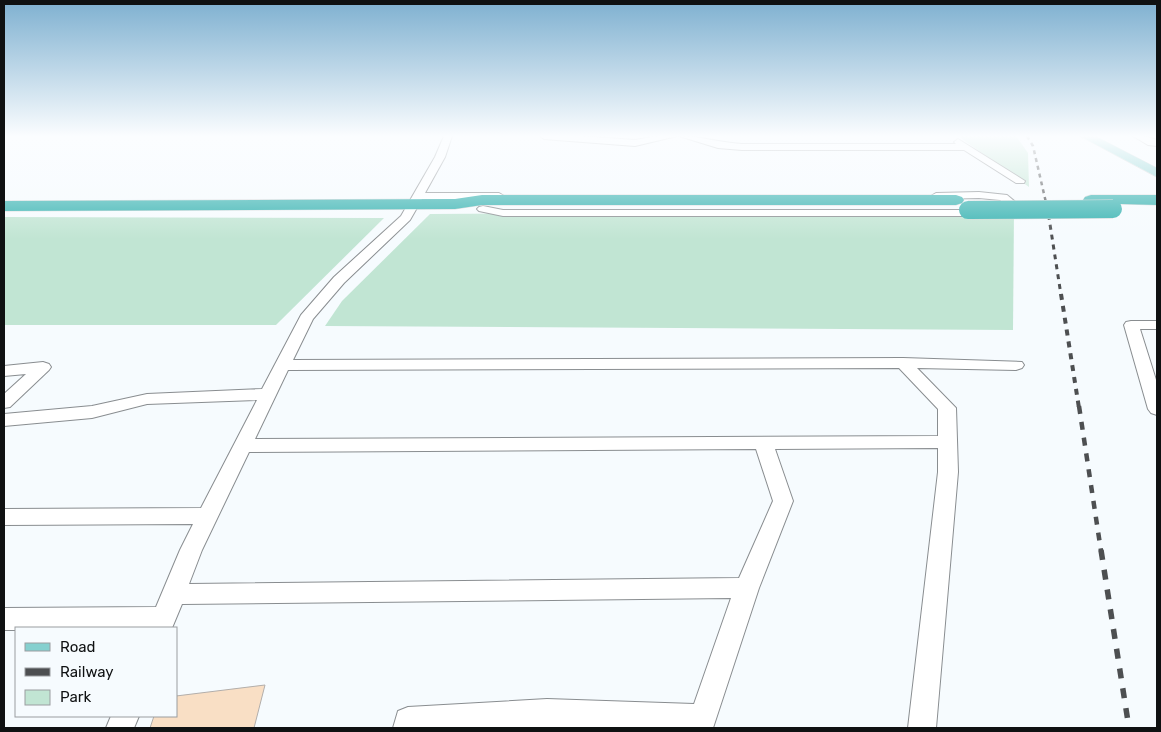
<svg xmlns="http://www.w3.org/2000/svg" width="1161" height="732" viewBox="0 0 1161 732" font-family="Rubik,sans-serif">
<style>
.green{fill:#c1e5d3}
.building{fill:#f9dfc5;stroke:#b2aeab}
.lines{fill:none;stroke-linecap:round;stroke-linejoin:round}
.minor-casing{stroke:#898d90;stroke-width:2}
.major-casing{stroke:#d4d4d4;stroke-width:1}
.highway-casing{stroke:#d4d4d4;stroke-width:1}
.minor{fill:#fff;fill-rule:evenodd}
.major{fill:#85d0cf;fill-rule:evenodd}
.highway{fill:#33b1af;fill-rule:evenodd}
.rail-far4{stroke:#4d4f51;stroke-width:2.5;stroke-dasharray:4 4;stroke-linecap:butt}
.rail-far3{stroke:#4d4f51;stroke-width:3;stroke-dasharray:5 5;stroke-linecap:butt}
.rail-far2{stroke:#4d4f51;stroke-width:4;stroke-dasharray:6 6;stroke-linecap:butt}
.rail-far1{stroke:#4d4f51;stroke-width:4.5;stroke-dasharray:8 8;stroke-linecap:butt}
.rail{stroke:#4d4f51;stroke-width:5.5;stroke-dasharray:10 10;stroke-linecap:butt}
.highway-bridge-casing{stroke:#d4d4d4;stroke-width:19;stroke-linecap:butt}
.highway-bridge{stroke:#33b1af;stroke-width:18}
</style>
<rect width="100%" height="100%" fill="#f6fbfe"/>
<g class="green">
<polygon points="958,136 1016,136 1028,153 1029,187"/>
<polygon points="1014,211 1013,330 325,326 342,301 430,214"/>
<polygon points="4,217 384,218 276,325 4,325"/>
</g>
<polygon class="building" points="265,685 254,728 150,728 154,716 176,716 176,696"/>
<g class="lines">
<g class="minor-casing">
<g id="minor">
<path d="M444,136H452L445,157L425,193H499L504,196L499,199H422L410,220L344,283L313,319L293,360L903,358L1022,362L1024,365L1022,368L1016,370L917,368L956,408L958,472L936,728H908L938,472V448L775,449L793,501L759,588L713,728H393L398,711L408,707L547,699L694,704L731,598L182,604L172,628H16V630H4V608L156,607L180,550L193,524L4,525V509L201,508L257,400L147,404L92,418L4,426V414L92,406L147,394L262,389L301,315L334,277L401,216L435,157ZM899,368L938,409V436L255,439L288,370ZM756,449L773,501L739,578L189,584L202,550L249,452Z"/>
<polygon points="540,136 580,136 635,140 658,136 677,136 635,146 544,139"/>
<path d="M679,136C700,136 721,143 742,144H956L954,142L958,139L1025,181L1024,183H1016L964,150H742L718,148Z"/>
<polygon points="1133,136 1144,136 1157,140 1157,146 1148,145"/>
<polygon points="979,192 1007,195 1025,210 1013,215 1007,212 1011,209 1000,200 979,198 936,199 931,196 936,193"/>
<polygon points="483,206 503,210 981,210 987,213 981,216 503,216 479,211 477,209 479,207"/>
<polygon points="1131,321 1157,321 1157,329 1140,329 1157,383 1157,415 1151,413 1148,409 1124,325 1126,322"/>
<polygon points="43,362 49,364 51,367 49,370 10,407 4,408 4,394 26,374 4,376 4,366"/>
<polygon points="111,716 139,716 134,728 106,728"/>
</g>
</g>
<g class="major-casing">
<polygon id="major" points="1080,136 1095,136 1157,168 1157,177"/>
</g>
<g class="highway-casing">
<g id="highway">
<polygon points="482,195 956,195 962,197 964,200 962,203 956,205 482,205 455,209 4,211 4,201 455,199"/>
<polygon points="1091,195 1157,195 1157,205 1085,203 1083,200 1085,197"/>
</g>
</g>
<use href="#minor" class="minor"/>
<use href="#major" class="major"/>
<use href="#highway" class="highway"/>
<polyline class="rail-far4" points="1027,136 1033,146 1047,207"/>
<polyline class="rail-far3" points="1047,205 1061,295"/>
<polyline class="rail-far2" points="1061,294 1079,408"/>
<polyline class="rail-far1" points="1079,406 1101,551"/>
<polyline class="rail" points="1101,550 1129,728"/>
<g class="highway-bridge-casing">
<polyline id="highway-bridge" points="968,210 1113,209"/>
</g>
<use href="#highway-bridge" class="highway-bridge"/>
</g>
<linearGradient id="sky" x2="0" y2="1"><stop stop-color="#7eb0d0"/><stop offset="0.57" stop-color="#fbfdff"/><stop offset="1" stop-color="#fbfdff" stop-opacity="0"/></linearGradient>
<rect width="1161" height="239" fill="url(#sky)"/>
<rect width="1161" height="732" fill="none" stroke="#0f1112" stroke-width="10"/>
<rect x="15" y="627" width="162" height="90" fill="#f6fbfe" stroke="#9a9da0"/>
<rect x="25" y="643" width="25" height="8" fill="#85d0cf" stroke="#9a9da0"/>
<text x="60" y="652" font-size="15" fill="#0f1112">Road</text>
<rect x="25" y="668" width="25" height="8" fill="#4d4f51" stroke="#9a9da0"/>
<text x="60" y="677" font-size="15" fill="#0f1112">Railway</text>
<rect x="25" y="690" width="25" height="15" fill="#c1e5d3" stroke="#9a9da0"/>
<text x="60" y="702" font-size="15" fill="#0f1112">Park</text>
</svg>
